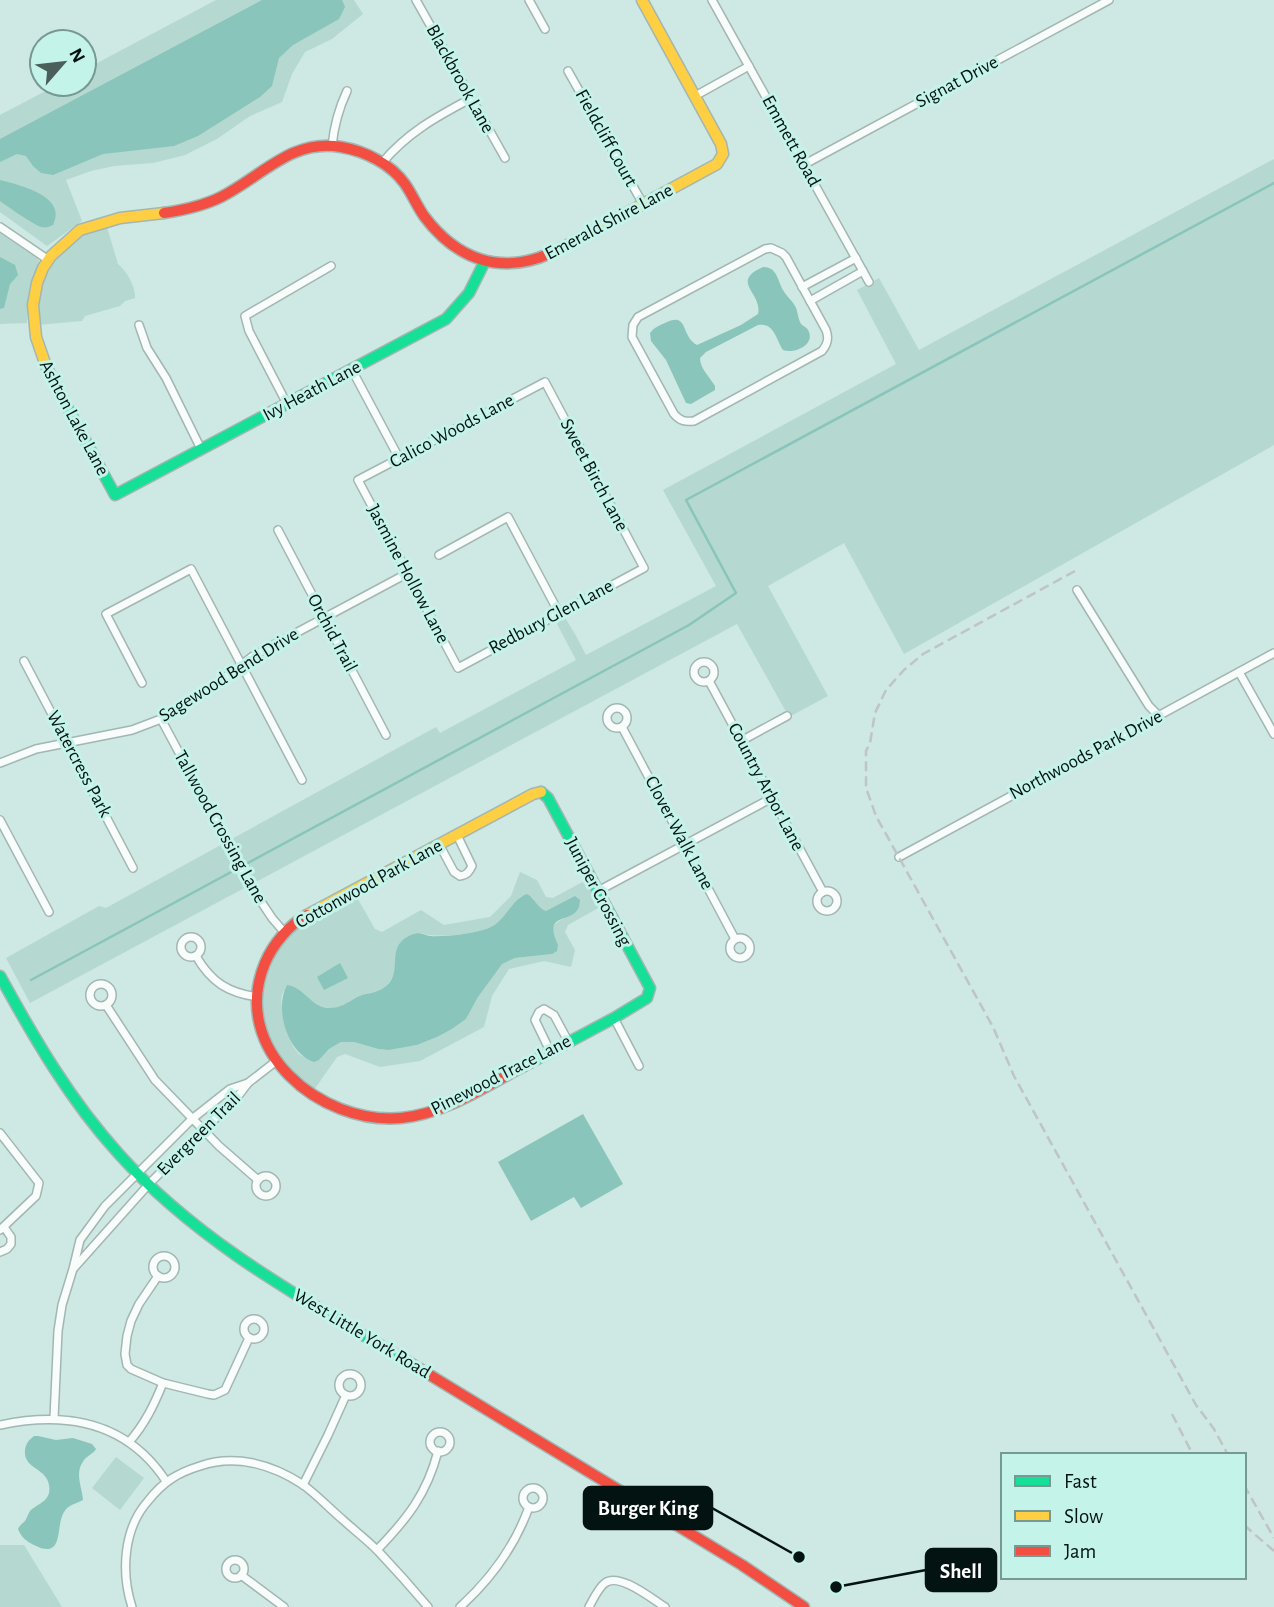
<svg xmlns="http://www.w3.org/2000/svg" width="1274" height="1607" viewBox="0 0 1274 1607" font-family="'Alegreya Sans',sans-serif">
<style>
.green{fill:#b5d8d1;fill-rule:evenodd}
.water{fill:#89c5ba}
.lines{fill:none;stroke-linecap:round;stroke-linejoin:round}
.stream{stroke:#89c5ba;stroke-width:2.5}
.street-casing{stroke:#a2b6b2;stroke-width:10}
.fast-casing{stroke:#a2b6b2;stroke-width:13}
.slow-casing{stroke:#a2b6b2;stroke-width:13}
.jam-casing{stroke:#a2b6b2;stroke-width:13}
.street{stroke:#f8fcfb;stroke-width:7}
.fast{stroke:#16e098;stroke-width:10}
.slow{stroke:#ffcf43;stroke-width:10}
.jam{stroke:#f24e42;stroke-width:10}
.rail{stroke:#bfc5c4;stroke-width:2.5;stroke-dasharray:10 5;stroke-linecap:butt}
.labels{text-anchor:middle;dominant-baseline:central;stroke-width:6;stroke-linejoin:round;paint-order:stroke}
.street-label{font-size:19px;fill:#031311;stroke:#c4f3e9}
.leader{fill:none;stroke:#031311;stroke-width:2.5}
.callout-dot{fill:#031311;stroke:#c4f3e9;stroke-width:2.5}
.callout{fill:#031311;stroke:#031311;stroke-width:2.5}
.callout-label{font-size:21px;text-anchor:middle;font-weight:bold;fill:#fff}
</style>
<rect width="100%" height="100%" fill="#cee8e3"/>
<g class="green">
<polygon points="216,0 354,0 363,14 332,39 305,52 292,74 282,102 250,116 217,139 185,155 153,163 114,166 91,171 66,180 82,221 47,246 0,212 0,115 59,84 84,84 84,70"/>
<polygon points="1274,159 1274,445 904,654 844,543 768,586 828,696 789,717 737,624 30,1003 6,958 99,906 106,908 436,727 440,733 576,660 556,622 564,616 575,634 586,655 716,586 663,490 896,364 857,290 879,278 919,350"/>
<path d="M106,224L118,264C127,271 136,288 135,298L125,301L120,306L85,316L82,321L37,325C37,275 60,242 106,224Z"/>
<polygon points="0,233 38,259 40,263 28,303 27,323 0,324"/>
<path d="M520,872L537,880L546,897L553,898L588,879L602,906L568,925L565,932L575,950L571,967L544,961L509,969L492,996L484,1027L420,1061L380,1067L345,1054L337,1057L314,1090C301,1080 289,1070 280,1056C252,1015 260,957 299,926C316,912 336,904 355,894L375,929L382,932L421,910L444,925L490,917L511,896ZM521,896L532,897L540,909L546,911L580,900C580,916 562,916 553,926L552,954L515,958L501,964L478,997L466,1019L452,1029L437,1037L417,1045L389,1050L378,1049L354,1042H341L329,1049L319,1060C314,1059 306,1058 302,1056C289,1049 279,1009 282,995C283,992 286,987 287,985C302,986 309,1004 324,1007C342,1011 346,1001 359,996C365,994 370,995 375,993C396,985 396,966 397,947L421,933C437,939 486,934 499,923C508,915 514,904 521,896Z"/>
<polygon points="116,1457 144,1478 120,1510 92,1488"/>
<polygon points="0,1545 24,1545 62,1607 0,1607"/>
</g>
<g class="water">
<polygon points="262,0 342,0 345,7 339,19 293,45 279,58 272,86 260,97 198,136 174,146 103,154 53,175 41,173 33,166 26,156 17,154 0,162 0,139"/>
<path d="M0,180C19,185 68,196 53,225C48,227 47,228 41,227C36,226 5,205 0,201Z"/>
<polygon points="0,257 15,265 18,275 10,284 4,308 0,309"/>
<path d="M763,267C777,267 777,279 783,290C786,296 793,301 796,308C798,313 798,319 801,324C804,327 807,327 809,332C814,345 795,354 783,350C776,339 774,322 758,325L706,352L700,358C700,369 710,377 715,386V390L691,404L686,403L666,360L651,341L650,333C655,327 658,326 665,323C689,311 680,336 697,345L741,325L758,314C763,293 729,282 763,267Z"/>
<path d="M527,894C535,898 537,908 546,911L575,896L580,900C580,928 540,907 558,945L557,951L552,954L515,958L502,964L478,997L466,1019L452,1029L437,1037L417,1045L389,1050L378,1049L354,1042H341L329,1049L319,1060L314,1062C287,1053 274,1008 287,985C303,986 311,1007 328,1008C342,1008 346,1003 357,997C365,993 374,994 382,989C403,977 389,953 401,942C404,938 410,935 414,934C420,932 424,935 430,936C444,937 469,934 483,930C506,925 509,900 527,894Z"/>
<polygon points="340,963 348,978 324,990 317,977"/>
<polygon points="583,1114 623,1184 581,1208 574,1197 531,1221 498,1162"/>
<path d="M34,1436H38L56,1440L73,1438L92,1444L96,1449C93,1454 88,1455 84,1460C74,1473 82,1486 83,1500C76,1504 69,1504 64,1512C55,1526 65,1561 34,1545C26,1541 21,1537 18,1529C19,1526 22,1524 25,1521C27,1518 28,1514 30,1511C38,1503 52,1501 49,1485C47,1468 23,1469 25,1450C26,1443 29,1440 34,1436Z"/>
</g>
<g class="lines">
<polyline class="stream" points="31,980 689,625 736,593 686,500 1274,183"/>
<g class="street-casing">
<g id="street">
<polyline points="416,0 505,158"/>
<polyline points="529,0 545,29"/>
<polyline points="712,0 869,282"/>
<polyline points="568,71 643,204"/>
<polyline points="695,96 749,66"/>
<path d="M332,146C334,126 338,110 347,91"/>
<path d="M382,163C407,133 436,117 470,99"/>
<polyline points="805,164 1109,0"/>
<polyline points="0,227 47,259"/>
<path d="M771,248L782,253L786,257L826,330C829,338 828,344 822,351L694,421C685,422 680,421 674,414L632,337L633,325L638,317L765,249Z"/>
<polyline points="802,287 856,258"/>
<polyline points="810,301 863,271"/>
<polyline points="139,325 147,348 166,378 201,449"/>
<polyline points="352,370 399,458"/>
<polygon points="545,382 644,568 458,668 358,480"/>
<polyline points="287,404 249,331 245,316 331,266"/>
<polyline points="278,530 386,735"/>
<polyline points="439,555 508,517 559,613"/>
<polyline points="1077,590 1149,706 1159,716"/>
<polyline points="24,661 133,868"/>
<circle cx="704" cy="672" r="10"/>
<polyline points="1239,672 1274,734"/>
<polyline points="709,681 823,892"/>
<polyline points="142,683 106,614 191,569 302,780"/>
<circle cx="617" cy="718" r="10"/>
<polyline points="161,719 250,885 272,918 284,932"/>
<polyline points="622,727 735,939"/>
<polyline points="741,741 787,716"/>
<polyline points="0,763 36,749 132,730 161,719 187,704 210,689 253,656 408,573"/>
<polyline points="0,820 49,912"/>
<path d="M439,844L454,872L460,876C467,875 469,872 472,866L457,835"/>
<polyline points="899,857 1274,653"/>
<polyline points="598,891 772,798"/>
<circle cx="827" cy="901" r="10"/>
<circle cx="191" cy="947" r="10"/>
<circle cx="740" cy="948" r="10"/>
<path d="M196,956C211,982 228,993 258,997"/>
<circle cx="101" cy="995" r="11"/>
<polyline points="106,1005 155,1080 219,1146 258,1180"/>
<polyline points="614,1018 639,1066"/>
<polyline points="550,1051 535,1020 539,1012 544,1009 554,1015 568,1041"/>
<polyline points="0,1133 39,1183 36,1196 0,1230"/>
<circle cx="266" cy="1186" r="10"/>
<polyline points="0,1252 7,1249 11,1244 11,1237 4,1227"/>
<circle cx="164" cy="1267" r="11"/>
<polyline points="74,1268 149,1184 203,1130 235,1100 248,1083 275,1062"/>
<polyline points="158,1276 139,1304 131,1321 127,1336 125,1354 127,1365 131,1369 163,1383 208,1394 214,1395 225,1390 249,1338"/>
<circle cx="254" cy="1329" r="10"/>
<circle cx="350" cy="1385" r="11"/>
<polyline points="54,1418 58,1331 62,1305 73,1269 80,1240 105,1206 192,1119 230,1089 248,1083"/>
<path d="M0,1425C66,1411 127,1422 166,1481"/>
<circle cx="440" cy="1442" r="10"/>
<path d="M129,1442C145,1424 154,1405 163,1383"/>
<polyline points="303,1485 328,1435 346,1395"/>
<circle cx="533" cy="1498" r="10"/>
<path d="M377,1550C407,1519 427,1494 438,1451"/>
<circle cx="235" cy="1569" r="9"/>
<polyline points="241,1575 284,1607"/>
<path d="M132,1607C121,1573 123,1529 148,1501C163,1482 177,1473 200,1466C235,1454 271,1464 302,1484C316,1494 329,1508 342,1519C354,1530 367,1540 378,1551C395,1569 412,1588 428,1607"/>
<path d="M460,1607C491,1579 515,1546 529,1507"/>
<path d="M589,1607C593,1600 598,1588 605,1583C619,1572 652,1599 665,1607"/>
</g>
</g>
<g class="fast-casing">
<g id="fast">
<polyline points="66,405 115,495 446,319 469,293 485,261"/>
<path d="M0,976C34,1038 70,1100 118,1153C201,1246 314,1305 420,1369"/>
<polyline points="524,1066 614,1018 647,998 650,988 548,798 541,792"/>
</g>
</g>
<g class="slow-casing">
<g id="slow">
<polyline points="575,241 717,164 723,154 721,144 642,0"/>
<polyline points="66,405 46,366 36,337 33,305 37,283 43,268 51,256 80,230 120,218 164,213"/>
<polyline points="307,915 533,794 541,792"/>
</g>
</g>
<g class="jam-casing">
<g id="jam">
<path d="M164,213C184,210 203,206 221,197C261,177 292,138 341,147C365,151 391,164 405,184C412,194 417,206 424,216C456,259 500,276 551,253C559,250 567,245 575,241"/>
<path d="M307,915C289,925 273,944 265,963C229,1049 320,1125 401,1118C445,1114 486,1086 524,1066"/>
<polyline points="420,1369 742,1565 804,1607"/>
</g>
</g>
<use href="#street" class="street"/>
<use href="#fast" class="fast"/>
<use href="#slow" class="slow"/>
<use href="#jam" class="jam"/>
<g class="rail">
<polyline points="1075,571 923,654 904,670 886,690 875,713 870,743 866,751 866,788 876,816 993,1027 1014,1076 1196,1405 1214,1429 1228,1455"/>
<polyline points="1172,1414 1193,1455"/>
<polyline points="1244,1485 1274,1538"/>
<polyline points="1244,1525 1274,1551"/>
</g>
</g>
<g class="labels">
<g class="street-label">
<text transform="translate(460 79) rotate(61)">Blackbrook Lane</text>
<text transform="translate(957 82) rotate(-28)">Signat Drive</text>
<text transform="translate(606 138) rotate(61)">Fieldcliff Court</text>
<text transform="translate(791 141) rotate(61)">Emmett Road</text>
<text transform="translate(609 222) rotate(-28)">Emerald Shire Lane</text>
<text transform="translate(312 391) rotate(-28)">Ivy Heath Lane</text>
<text transform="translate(74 418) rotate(62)">Ashton Lake Lane</text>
<text transform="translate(452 431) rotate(-28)">Calico Woods Lane</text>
<text transform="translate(594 475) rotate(62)">Sweet Birch Lane</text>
<text transform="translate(408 574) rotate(62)">Jasmine Hollow Lane</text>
<text transform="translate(551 617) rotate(-28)">Redbury Glen Lane</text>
<text transform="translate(332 633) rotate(62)">Orchid Trail</text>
<text transform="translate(229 675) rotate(-32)">Sagewood Bend Drive</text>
<text transform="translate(1086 755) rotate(-28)">Northwoods Park Drive</text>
<text transform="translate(79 764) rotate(62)">Watercress Park</text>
<text transform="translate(766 787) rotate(62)">Country Arbor Lane</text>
<text transform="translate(220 827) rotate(61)">Tallwood Crossing Lane</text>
<text transform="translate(679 833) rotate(62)">Clover Walk Lane</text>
<text transform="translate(369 884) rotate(-29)">Cottonwood Park Lane</text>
<text transform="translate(598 892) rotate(62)">Juniper Crossing</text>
<text transform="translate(501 1075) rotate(-27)">Pinewood Trace Lane</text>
<text transform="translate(199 1134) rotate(-45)">Evergreen Trail</text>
<text transform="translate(362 1334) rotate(31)">West Little York Road</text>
</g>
</g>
<path class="leader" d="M799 1557L712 1508M836 1587L926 1570"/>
<g class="callout-dot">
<circle cx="799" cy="1557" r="7"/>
<circle cx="836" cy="1587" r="7"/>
</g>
<g class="callout">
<rect x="584" y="1487" width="128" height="42" rx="7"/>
<rect x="926" y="1549" width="70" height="42" rx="7"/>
</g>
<g class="callout-label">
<text x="648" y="1515">Burger King</text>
<text x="961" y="1578">Shell</text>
</g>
<rect x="1001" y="1453" width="245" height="126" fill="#c4f3e9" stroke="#779993" stroke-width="2"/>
<rect x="1015" y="1476" width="35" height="10" fill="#16e098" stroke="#779993" stroke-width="2"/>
<text x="1064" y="1488" font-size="21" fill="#031311">Fast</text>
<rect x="1015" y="1511" width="35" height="10" fill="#ffcf43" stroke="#779993" stroke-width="2"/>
<text x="1064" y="1523" font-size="21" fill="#031311">Slow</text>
<rect x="1015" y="1546" width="35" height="10" fill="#f24e42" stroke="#779993" stroke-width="2"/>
<text x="1064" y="1558" font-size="21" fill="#031311">Jam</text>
<g transform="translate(63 63) rotate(62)"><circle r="33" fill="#c4f3e9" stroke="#779993" stroke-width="2"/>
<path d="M0-5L12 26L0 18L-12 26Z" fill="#4a5e5a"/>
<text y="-10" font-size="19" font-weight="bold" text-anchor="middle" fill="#031311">N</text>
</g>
</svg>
